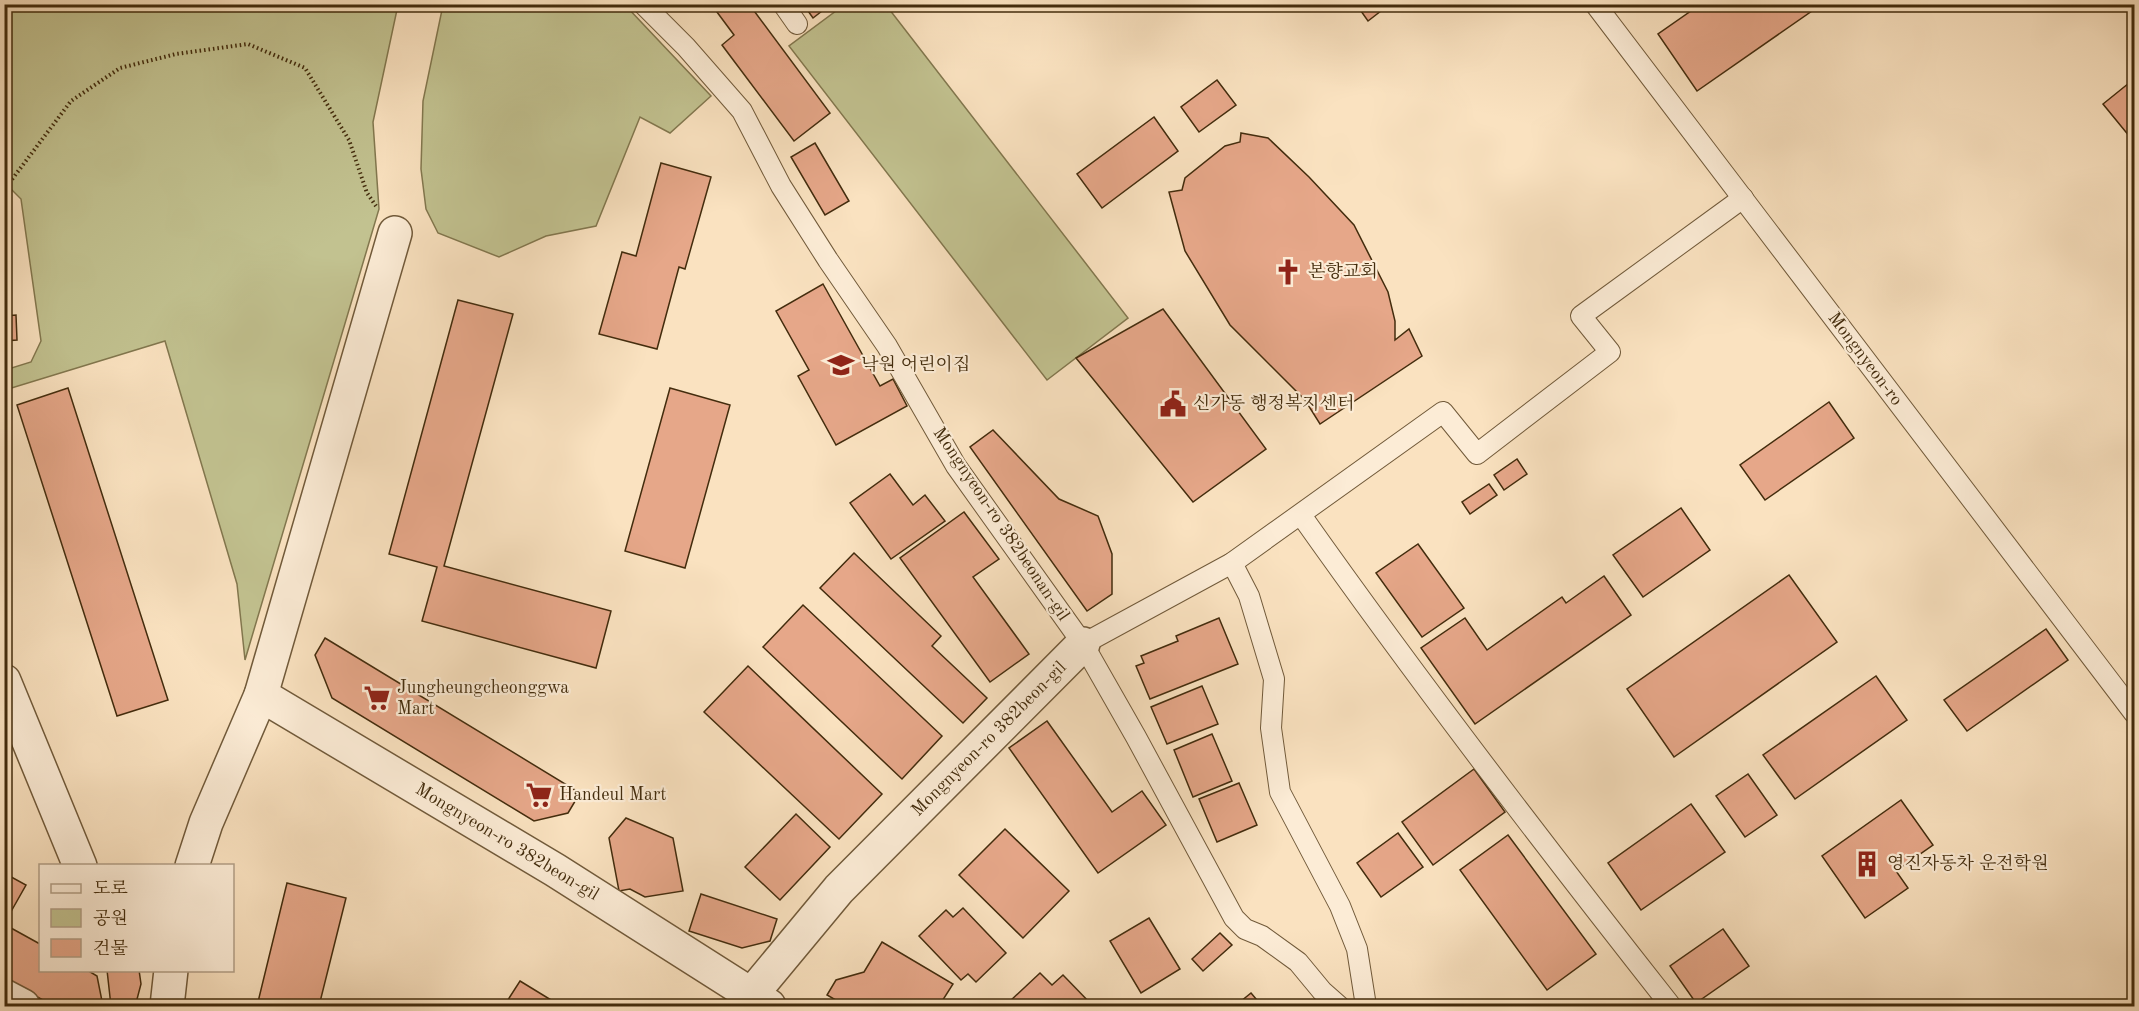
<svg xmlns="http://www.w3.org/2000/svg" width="2139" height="1011" viewBox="0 0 2139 1011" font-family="'Old Standard TT','Noto Serif KR',serif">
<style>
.green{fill:#c2c290;stroke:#82774e;stroke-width:1.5}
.building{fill:#e6a789;stroke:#432c0d;stroke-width:1.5}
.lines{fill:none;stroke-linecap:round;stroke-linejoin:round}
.lane-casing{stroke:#715a3a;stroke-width:22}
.street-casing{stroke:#715a3a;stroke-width:36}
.path{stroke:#432c0d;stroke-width:4;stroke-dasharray:1.5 3;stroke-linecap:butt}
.lane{stroke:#fcecd6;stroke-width:20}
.street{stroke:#fcecd6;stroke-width:33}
.labels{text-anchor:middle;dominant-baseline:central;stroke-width:4.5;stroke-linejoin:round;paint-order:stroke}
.poi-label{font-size:18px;fill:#432c0d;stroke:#fcecd6;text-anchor:start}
.street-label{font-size:18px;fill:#432c0d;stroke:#fcecd6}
</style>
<rect width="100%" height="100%" fill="#fae2c0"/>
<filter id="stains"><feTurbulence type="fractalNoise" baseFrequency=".00333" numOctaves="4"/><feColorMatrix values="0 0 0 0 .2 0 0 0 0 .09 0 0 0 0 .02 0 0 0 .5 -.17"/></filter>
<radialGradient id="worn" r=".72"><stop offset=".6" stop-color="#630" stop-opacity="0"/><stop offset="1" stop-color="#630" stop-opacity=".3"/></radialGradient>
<g class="green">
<polygon points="5,4 398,5 373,122 379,209 245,660 237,584 165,341 5,390 5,370 31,362 41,341 21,199 5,183"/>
<polygon points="443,5 625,5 711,96 670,133 640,117 596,226 546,236 499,257 438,233 426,209 421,169 423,101"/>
<polygon points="844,5 886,5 1128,318 1047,380 789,46"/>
</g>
<g class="building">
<polygon points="711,4 749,4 830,113 794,141 722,45 734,35"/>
<polygon points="803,4 831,4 813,18"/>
<polygon points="1356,4 1390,4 1368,21"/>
<polygon points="1701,4 1822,4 1697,91 1658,34"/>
<polygon points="2134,79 2134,142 2103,104"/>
<polygon points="1217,80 1236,105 1199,132 1181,107"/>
<polygon points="1154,117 1178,151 1102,208 1077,174"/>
<polygon points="1241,133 1268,138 1309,177 1354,225 1388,292 1395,321 1395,340 1409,329 1422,356 1320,424 1305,400 1230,325 1185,251 1169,192 1182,190 1185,178 1225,146 1240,142"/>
<polygon points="815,143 849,201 825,215 791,157"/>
<polygon points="661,163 711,177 685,269 679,267 657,349 599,334 622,252 636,256"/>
<polygon points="823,284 880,386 893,379 907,406 836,445 798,376 809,370 776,311"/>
<polygon points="458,300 513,314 444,566 611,611 596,668 422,621 437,567 389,554"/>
<polygon points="1163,309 1266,449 1193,502 1076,358"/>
<polygon points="16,315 17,340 4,341 4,316"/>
<polygon points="68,388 168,700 117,716 17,405"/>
<polygon points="670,388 730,405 685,568 625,551"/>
<polygon points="1829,402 1854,438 1765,500 1740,465"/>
<polygon points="993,430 1059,499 1098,516 1112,554 1112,594 1087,611 970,447"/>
<polygon points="1517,459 1527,474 1504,490 1494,475"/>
<polygon points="890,474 913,505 925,495 945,521 891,559 850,503"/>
<polygon points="1489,484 1497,495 1470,514 1462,502"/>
<polygon points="1681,508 1710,550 1643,597 1613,555"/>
<polygon points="964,512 999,559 973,577 1029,654 990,682 900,558"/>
<polygon points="1418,544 1464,608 1422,637 1376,573"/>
<polygon points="854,553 941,636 932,646 987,698 963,723 820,588"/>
<polygon points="1789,575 1837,642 1674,757 1627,689"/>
<polygon points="1604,576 1631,615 1475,724 1421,648 1465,618 1487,650 1562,597 1566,603"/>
<polygon points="803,605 942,736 902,779 763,647"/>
<polygon points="1219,618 1238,664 1150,699 1136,666 1144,663 1141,656 1178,641 1176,636"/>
<polygon points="2046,629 2068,660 1967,731 1944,700"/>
<polygon points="325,638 580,793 568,813 534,821 332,698 315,655"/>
<polygon points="748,666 882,794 839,839 704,712"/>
<polygon points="1876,676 1907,720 1795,799 1763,755"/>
<polygon points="1202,686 1218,724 1167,744 1151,707"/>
<polygon points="1047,721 1112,812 1142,791 1166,825 1098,873 1009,748"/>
<polygon points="1212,734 1232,781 1193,797 1174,750"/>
<polygon points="1474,769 1505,812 1433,865 1402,822"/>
<polygon points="1748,774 1777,815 1745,837 1716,796"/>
<polygon points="1239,783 1257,825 1217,842 1199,799"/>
<polygon points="1901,800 1933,845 1896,871 1908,888 1865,918 1822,856"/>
<polygon points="1691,804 1725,852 1641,910 1608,863"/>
<polygon points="796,814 830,847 780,900 745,867"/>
<polygon points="626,818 673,838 683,891 645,897 630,889 619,891 609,838"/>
<polygon points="1005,829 1069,891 1023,938 959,875"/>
<polygon points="1398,833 1423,867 1381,897 1357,863"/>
<polygon points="1508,835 1596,954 1547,990 1460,870"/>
<polygon points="4,873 26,885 4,924"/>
<polygon points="287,883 346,898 319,1006 257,1006"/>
<polygon points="701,894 777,919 770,941 742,948 689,931"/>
<polygon points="963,908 1006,953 976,982 968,974 961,980 919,936 946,910 953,917"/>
<polygon points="1149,918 1180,969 1141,993 1110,941"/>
<polygon points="11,928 40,944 40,970 87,970 97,976 103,1006 54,1006 4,979 4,940"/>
<polygon points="1723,929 1749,966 1696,1003 1670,966"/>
<polygon points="1220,933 1232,945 1203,971 1192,959"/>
<polygon points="882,942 953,984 939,1006 846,1006 827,995 836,980 864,972"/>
<polygon points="107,970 139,970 141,984 136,1003 111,1006"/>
<polygon points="1040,973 1052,985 1063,975 1093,1006 1013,1006 1009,1002"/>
<polygon points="520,981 561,1006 504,1006"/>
<polygon points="1251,993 1262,1006 1235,1006"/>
</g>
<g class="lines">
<g class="lane-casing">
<g id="lane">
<polyline points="643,4 686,47 742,111 781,186 828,260 887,346 956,466 1083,644 1136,737 1234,918 1245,929 1262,936 1298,962 1322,991 1339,1006"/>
<polyline points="783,4 797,24"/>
<polyline points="1595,4 2134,713"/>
<path d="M1301,515C1419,682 1544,845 1671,1006"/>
<polyline points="1232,563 1249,596 1274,679 1271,728 1280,792 1340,906 1357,949 1366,1006"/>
<polyline points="1083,644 1232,563 1443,412 1477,454 1610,352 1581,316 1743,198"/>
</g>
</g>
<g class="street-casing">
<g id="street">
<polyline points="4,681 80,866"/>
<polyline points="261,695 555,870 769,1006"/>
<polyline points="192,866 206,823 261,695 395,233"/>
<polyline points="751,995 839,889 1083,644"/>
<polyline points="4,996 23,1006"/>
<polyline points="167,1006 171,970"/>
</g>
</g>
<polyline class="path" points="4,190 71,101 120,68 176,54 248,44 305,68 349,140 367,193 376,206"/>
<use href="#lane" class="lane"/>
<use href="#street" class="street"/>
</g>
<defs>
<g id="church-bare" transform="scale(2.07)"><path d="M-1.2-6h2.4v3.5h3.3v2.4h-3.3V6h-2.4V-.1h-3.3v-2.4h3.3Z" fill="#8f2418" stroke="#fcecd6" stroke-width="2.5" paint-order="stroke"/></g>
<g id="school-bare" transform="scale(2.07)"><path d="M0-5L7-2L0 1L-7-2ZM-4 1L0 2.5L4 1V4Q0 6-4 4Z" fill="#8f2418" stroke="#fcecd6" stroke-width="2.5" paint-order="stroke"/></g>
<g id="civic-bare" transform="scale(2.07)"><path d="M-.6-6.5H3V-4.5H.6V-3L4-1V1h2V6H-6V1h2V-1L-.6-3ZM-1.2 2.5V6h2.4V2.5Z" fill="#8f2418" stroke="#fcecd6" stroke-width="2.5" paint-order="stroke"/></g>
<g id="supermarket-bare" transform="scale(2.07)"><path d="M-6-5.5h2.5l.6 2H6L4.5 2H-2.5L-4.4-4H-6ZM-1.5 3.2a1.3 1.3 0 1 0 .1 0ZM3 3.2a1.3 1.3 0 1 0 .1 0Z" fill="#8f2418" stroke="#fcecd6" stroke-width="2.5" paint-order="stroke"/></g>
<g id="building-bare" transform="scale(2.07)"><path d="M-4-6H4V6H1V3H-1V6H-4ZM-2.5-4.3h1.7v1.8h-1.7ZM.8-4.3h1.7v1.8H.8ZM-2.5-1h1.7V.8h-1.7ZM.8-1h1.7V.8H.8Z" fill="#8f2418" stroke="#fcecd6" stroke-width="2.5" paint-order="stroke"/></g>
</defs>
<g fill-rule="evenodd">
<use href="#church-bare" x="1288" y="272"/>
<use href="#school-bare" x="841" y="365"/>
<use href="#civic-bare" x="1173" y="404"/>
<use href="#supermarket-bare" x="377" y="698"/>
<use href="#supermarket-bare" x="539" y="795"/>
<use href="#building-bare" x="1867" y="864"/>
</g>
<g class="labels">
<g class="poi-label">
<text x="1308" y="272">본향교회</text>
<text x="861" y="365">낙원 어린이집</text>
<text x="1193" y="404">신가동 행정복지센터</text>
<text x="397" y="688">Jungheungcheonggwa<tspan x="397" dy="21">Mart</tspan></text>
<text x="559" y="795">Handeul Mart</text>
<text x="1887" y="864">영진자동차 운전학원</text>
</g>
<g class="street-label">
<text transform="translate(1865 359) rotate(53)">Mongnyeon-ro</text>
<text transform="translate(1001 524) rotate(56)">Mongnyeon-ro 382beonan-gil</text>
<text transform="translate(989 739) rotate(-45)">Mongnyeon-ro 382beon-gil</text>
<text transform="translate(507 842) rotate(31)">Mongnyeon-ro 382beon-gil</text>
</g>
</g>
<rect width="2139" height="1011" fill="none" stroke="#fae2c0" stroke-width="24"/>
<rect x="6" y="6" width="2127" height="999" fill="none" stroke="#432c0d" stroke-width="3"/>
<rect x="12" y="12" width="2115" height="987" fill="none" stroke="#432c0d" stroke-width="1.5"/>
<rect x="39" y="864" width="195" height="108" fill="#fcecd6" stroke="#b29f86" stroke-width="1.5"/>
<rect x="51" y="884" width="30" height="9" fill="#fcecd6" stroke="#b29f86" stroke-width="1.5"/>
<text x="93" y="894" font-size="18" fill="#432c0d">도로</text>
<rect x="51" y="909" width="30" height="18" fill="#c2c290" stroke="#b29f86" stroke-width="1.5"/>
<text x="93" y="924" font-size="18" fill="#432c0d">공원</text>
<rect x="51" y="939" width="30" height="18" fill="#e6a789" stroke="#b29f86" stroke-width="1.5"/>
<text x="93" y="954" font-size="18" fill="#432c0d">건물</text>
<rect width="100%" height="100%" filter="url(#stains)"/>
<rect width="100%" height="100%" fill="url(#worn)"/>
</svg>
